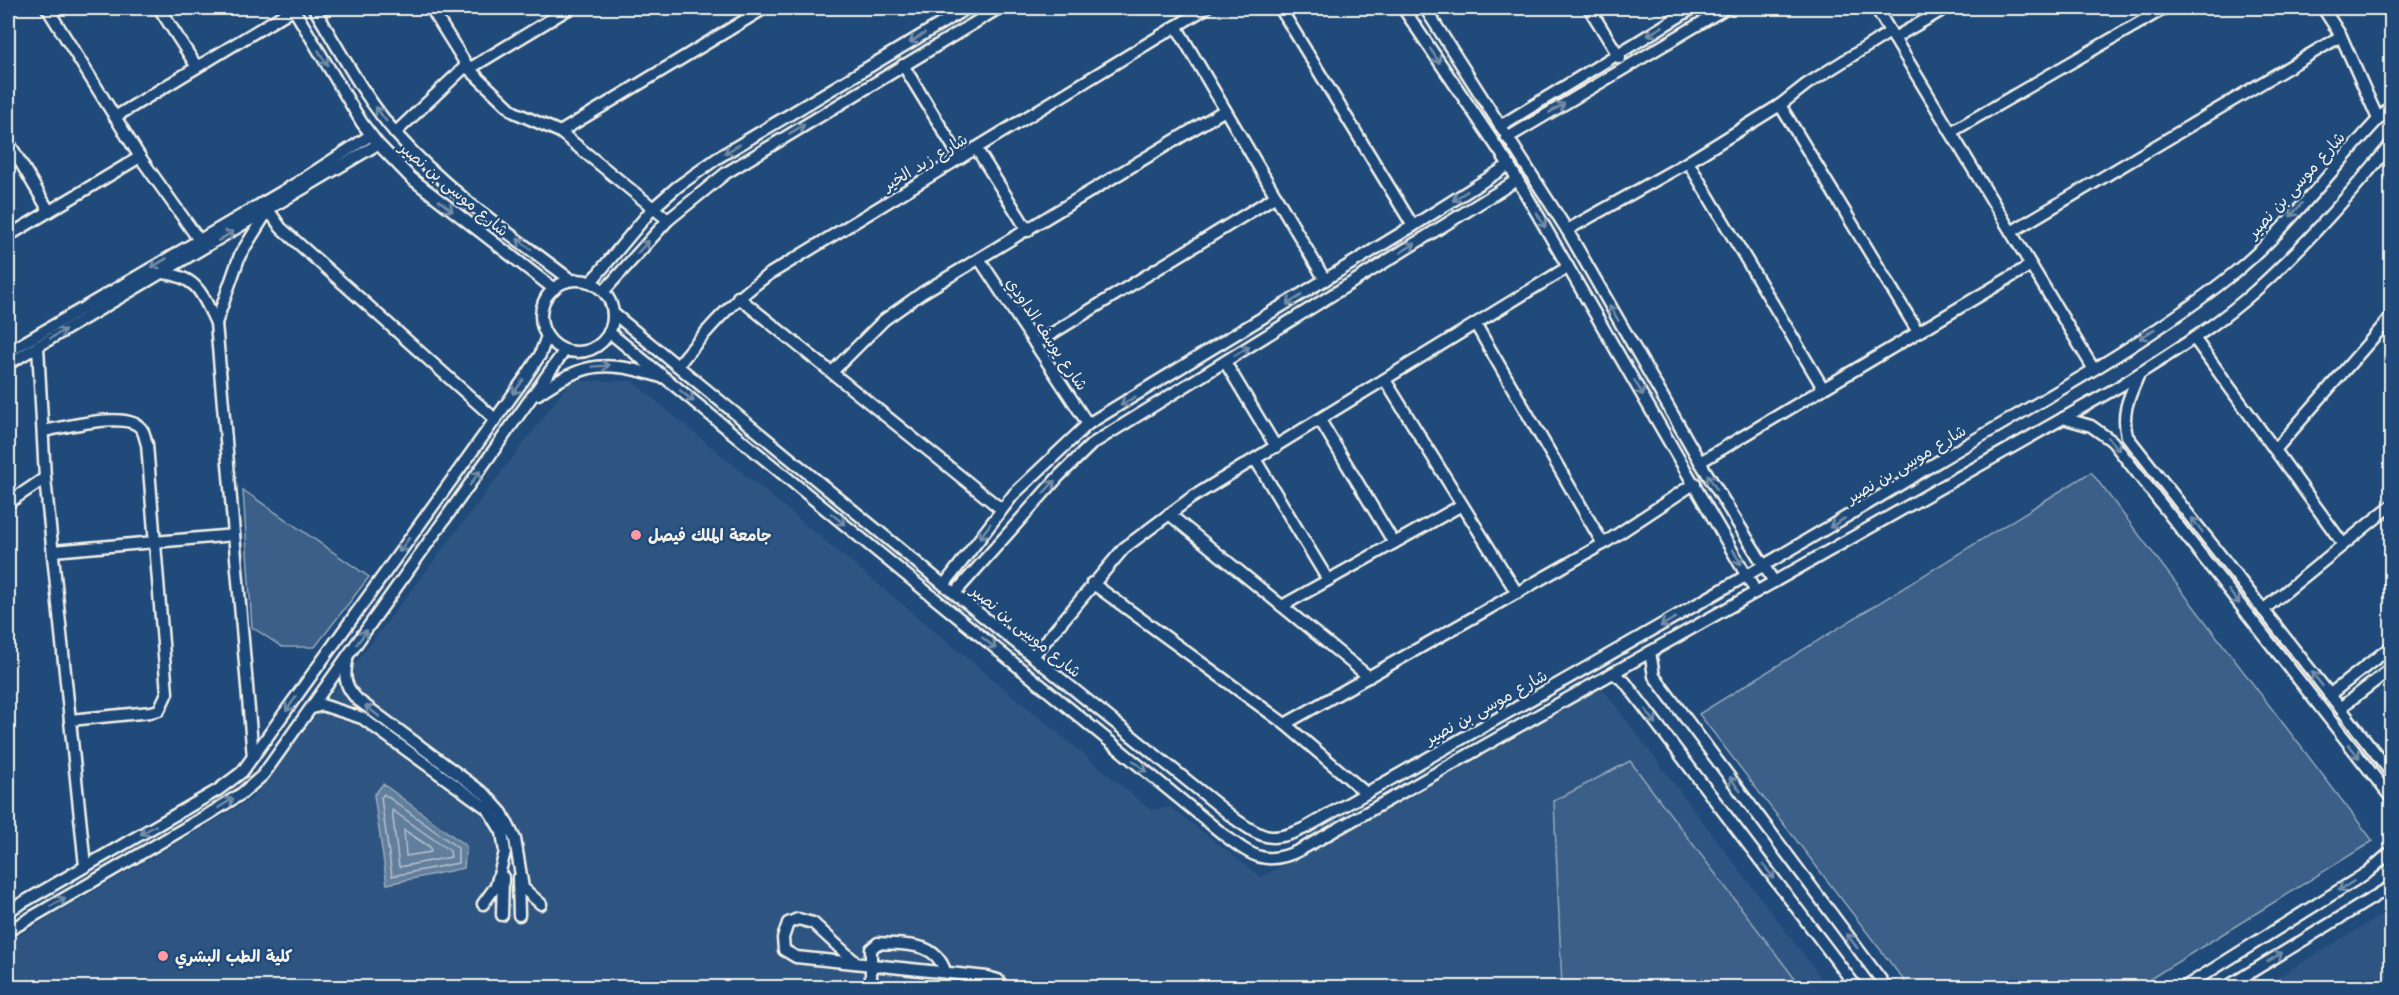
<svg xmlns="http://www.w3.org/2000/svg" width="2399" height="995" viewBox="0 0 2399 995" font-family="'Shantell Sans','Playpen Sans Arabic',sans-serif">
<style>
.built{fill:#2d5581}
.green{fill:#3a5f88;stroke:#97a8b8;stroke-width:1.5}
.water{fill:#627e9d;stroke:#9cacbb;stroke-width:1.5}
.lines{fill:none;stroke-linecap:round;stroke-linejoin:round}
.shore{stroke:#bac3ca;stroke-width:1.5}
.minor-casing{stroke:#f4f1e8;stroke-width:15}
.minor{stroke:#1f4a7a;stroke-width:10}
.oneway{stroke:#748da6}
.poi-dot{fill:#ff9aa2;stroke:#1f4a7a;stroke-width:2}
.labels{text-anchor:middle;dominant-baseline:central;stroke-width:5;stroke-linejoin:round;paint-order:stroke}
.street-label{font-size:16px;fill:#f4f1e8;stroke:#1f4a7a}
.poi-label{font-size:16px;font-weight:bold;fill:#f4f1e8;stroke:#1f4a7a;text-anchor:start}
</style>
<rect width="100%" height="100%" fill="#1f4a7a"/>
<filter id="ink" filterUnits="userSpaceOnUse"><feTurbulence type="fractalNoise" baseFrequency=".0167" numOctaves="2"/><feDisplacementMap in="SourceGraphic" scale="12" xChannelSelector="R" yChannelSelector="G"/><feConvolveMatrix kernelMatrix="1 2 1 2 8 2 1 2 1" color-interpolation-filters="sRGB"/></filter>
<g filter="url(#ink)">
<g class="built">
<polygon points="571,381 632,381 1151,810 1170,807 1261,877 1602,688 1828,987 8,988 8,942 252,799"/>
<polygon points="2391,909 2391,987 2261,987"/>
</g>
<g class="green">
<polygon points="2091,472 2373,841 2137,987 1909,987 1699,714"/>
<polygon points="243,490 369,577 315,647 282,647 252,627"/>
<polygon points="1630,761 1801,987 1562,987 1554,801"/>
</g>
<polygon class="water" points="383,784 466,846 464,868 387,884 374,795"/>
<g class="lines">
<g class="shore">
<polygon points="384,794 458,848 458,863 392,876 381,798"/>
<polygon points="392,810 450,851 451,857 399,867"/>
<polygon points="404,830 430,847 431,852 406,856"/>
</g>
<g class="minor-casing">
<g id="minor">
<polyline points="47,8 140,157 199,240"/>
<polyline points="159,8 197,67"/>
<polyline points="293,8 362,123 378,144 411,178 554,289"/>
<path d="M314,8C340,51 365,99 399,137C448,192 512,235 571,280"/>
<polyline points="431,8 469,69 514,112 560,132 668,220"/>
<polyline points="1280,8 1413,226"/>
<polyline points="1403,8 1509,165 1756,592"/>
<polyline points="1425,8 1567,230 1700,462 1774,582"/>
<polyline points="1589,8 1620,58"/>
<polyline points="1876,8 2093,368"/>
<polyline points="2323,8 2341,36 2378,119"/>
<polyline points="1176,26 1325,280"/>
<polyline points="1894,38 1946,8"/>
<polyline points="903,65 960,158"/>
<polyline points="469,69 570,8"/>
<polyline points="1780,105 1807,84 1890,32"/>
<polyline points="115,117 293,9"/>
<polyline points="1500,126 1693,8"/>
<polyline points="560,132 765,8"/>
<polyline points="1951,132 2165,8"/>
<polyline points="395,133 467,65"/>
<polyline points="1507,138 1726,8"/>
<polyline points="8,141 49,211"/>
<polyline points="976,148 1028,231"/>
<polyline points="1688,162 1823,388"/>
<polyline points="265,205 281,228 495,419"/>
<polyline points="1567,230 1688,162 1780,105 1918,332"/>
<polyline points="2011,232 2341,36"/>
<polyline points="8,236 140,157"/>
<polyline points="980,260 1088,424"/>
<path d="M163,273C198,277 202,294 216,323L253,757"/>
<circle cx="577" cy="316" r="36"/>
<polyline points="591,282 653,208 677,187 719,157 967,8"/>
<polyline points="604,291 668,220 726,173 999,8"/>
<polyline points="738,297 1001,509"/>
<path d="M613,313L944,585L1235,819C1263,839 1273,843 1305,828C1517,707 1730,588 1939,461C2038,402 2143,346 2234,273C2290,228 2340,157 2392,105"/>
<polyline points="216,323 240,255 265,215"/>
<polyline points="1476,325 1603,544"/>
<path d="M609,332L1224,835C1253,857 1267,867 1302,849L2120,386C2166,356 2214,328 2255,291C2305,246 2349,196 2392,143"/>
<polyline points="2194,338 2343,544"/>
<polyline points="1035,344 1276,196"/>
<polyline points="38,346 45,478 85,866"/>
<polyline points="8,352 297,183 371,135"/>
<polyline points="1225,362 1276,447"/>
<polyline points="8,364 378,144"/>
<path d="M679,364C706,331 732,301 768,275L1206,8"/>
<polyline points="832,372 884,320 922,293 1225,110"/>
<path d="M2139,374C2129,397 2121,412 2127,436L2392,774"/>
<polyline points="1385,380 1517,593"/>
<path d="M538,394C585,361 607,360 661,377"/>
<polyline points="2063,418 2091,426 2112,441 2392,799"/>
<polyline points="1320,420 1394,543"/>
<path d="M43,431C63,428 130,409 142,430C145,434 145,440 147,444L167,693L159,710L151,712L70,720"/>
<polyline points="2275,450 2392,316"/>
<polyline points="1255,459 1328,580"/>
<polyline points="1700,462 2031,265"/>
<polyline points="8,503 45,478"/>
<polyline points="1169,514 1369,677"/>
<polyline points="53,551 234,535"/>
<polyline points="1092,583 1285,724 1366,793"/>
<polyline points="944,585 1014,494 1088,424 1413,226 1509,165"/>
<polyline points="955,593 1059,476 1092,444 1517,180"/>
<polyline points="1282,606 1462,505"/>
<polyline points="2263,610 2392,505"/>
<polyline points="1650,652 1654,676 1887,988"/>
<polyline points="1033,656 1124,548 1191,498 1568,267"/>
<path d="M347,661C343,678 346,688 358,700L486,795L502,813L515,839L523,888L541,904"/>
<polyline points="1613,673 1625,682 1857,988"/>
<polyline points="2329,695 2392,646"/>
<polyline points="312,708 322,705 362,718 488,809 502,832 505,852 496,886 483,904"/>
<polyline points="2340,708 2392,668"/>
<polyline points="1285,724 1603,544 1695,483"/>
<polyline points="518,879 519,915"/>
<polyline points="8,911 218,790 242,772 525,378 540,355 547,336"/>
<polyline points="502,915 503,877"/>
<polyline points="8,931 209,814 241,794 263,775 565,350"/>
<polyline points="854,961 813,923 798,919 788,923 783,938 784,950 796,957 987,977 998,980 1004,988"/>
<path d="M871,988V949L878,943C906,945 935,941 945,971"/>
<polyline points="2183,988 2368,872 2392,851"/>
<polyline points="2225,988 2392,886"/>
</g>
</g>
<use href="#minor" class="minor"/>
</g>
<defs><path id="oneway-shaft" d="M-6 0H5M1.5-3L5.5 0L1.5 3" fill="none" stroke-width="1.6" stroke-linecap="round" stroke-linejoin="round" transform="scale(1.5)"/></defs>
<g class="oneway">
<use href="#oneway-shaft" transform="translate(1655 31) rotate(149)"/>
<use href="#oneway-shaft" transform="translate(917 38) rotate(149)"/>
<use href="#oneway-shaft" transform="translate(1435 56) rotate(56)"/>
<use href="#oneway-shaft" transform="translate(323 58) rotate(59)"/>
<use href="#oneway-shaft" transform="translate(1557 108) rotate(-31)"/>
<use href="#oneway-shaft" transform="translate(381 114) rotate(-126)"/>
<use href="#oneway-shaft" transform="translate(797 129) rotate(-31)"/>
<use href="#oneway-shaft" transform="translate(732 149) rotate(150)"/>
<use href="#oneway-shaft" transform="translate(1460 196) rotate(147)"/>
<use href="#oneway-shaft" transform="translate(446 206) rotate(38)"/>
<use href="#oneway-shaft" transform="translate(2296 210) rotate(131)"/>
<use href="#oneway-shaft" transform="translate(1541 220) rotate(60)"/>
<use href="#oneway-shaft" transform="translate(226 236) rotate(-31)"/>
<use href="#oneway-shaft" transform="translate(524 244) rotate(-142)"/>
<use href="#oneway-shaft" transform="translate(643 247) rotate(-48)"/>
<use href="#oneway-shaft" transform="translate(1408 248) rotate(-32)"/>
<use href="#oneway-shaft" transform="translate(159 263) rotate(149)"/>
<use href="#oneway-shaft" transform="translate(1294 300) rotate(148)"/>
<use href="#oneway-shaft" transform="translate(1614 313) rotate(-120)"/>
<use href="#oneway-shaft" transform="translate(58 334) rotate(-30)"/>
<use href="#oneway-shaft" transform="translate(2147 334) rotate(147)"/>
<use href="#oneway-shaft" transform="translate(1242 351) rotate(-32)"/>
<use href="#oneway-shaft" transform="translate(601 366) rotate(-4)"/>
<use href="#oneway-shaft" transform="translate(518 387) rotate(126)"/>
<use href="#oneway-shaft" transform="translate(1639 388) rotate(59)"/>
<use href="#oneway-shaft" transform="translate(687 396) rotate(39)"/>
<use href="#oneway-shaft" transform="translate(1128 401) rotate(151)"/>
<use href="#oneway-shaft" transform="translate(2114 444) rotate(48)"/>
<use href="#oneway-shaft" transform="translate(475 478) rotate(-55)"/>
<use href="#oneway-shaft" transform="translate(1712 482) rotate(-121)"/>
<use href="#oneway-shaft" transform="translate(1049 487) rotate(-48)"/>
<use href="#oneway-shaft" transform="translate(838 519) rotate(39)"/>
<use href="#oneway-shaft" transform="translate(1837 523) rotate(149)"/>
<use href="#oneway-shaft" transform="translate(2197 525) rotate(-128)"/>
<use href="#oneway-shaft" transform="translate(985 531) rotate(127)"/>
<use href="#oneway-shaft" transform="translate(404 545) rotate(126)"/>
<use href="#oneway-shaft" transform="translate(1737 557) rotate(61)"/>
<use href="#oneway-shaft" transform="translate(2234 597) rotate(52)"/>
<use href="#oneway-shaft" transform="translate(1668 622) rotate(150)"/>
<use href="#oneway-shaft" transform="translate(362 637) rotate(-54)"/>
<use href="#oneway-shaft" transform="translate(989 643) rotate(39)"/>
<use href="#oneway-shaft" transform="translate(2317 679) rotate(-128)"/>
<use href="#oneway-shaft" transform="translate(291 704) rotate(125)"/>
<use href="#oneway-shaft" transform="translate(372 711) rotate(-142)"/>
<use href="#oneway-shaft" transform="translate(1651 717) rotate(53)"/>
<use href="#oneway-shaft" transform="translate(2354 751) rotate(52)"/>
<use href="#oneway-shaft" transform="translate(1140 766) rotate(39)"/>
<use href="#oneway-shaft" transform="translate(1735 784) rotate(-127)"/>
<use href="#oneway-shaft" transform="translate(226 803) rotate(-32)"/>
<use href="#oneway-shaft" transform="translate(148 830) rotate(150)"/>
<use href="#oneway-shaft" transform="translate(1769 872) rotate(53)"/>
<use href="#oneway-shaft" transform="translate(2346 886) rotate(148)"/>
<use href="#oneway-shaft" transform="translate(58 902) rotate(-30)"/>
<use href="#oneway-shaft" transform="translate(1852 941) rotate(-127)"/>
<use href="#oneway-shaft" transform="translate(2275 957) rotate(-32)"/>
</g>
</g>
<g class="poi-dot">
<circle cx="636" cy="535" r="6"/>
<circle cx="163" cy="956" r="6"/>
</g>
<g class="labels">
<g class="street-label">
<text transform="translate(925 162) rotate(-31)">شارع زيد الخير</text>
<text transform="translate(2296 185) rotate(-48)">شارع موسى بن نصير</text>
<text transform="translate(454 189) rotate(40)">شارع موسى بن نصير</text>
<text transform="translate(1047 334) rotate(56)">شارع يوسف الداودي</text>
<text transform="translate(1906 464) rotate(-31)">شارع موسى بن نصير</text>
<text transform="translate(1026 631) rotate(39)">شارع موسى بن نصير</text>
<text transform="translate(1486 707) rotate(-29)">شارع موسى بن نصير</text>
</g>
<g class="poi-label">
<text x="648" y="535">جامعة الملك فيصل</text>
<text x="175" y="956">كلية الطب البشري</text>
</g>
</g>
<rect width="2399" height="995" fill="none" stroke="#1f4a7a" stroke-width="30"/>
<rect x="15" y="15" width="2369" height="965" fill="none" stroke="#f4f1e8" stroke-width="2" filter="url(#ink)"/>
</svg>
